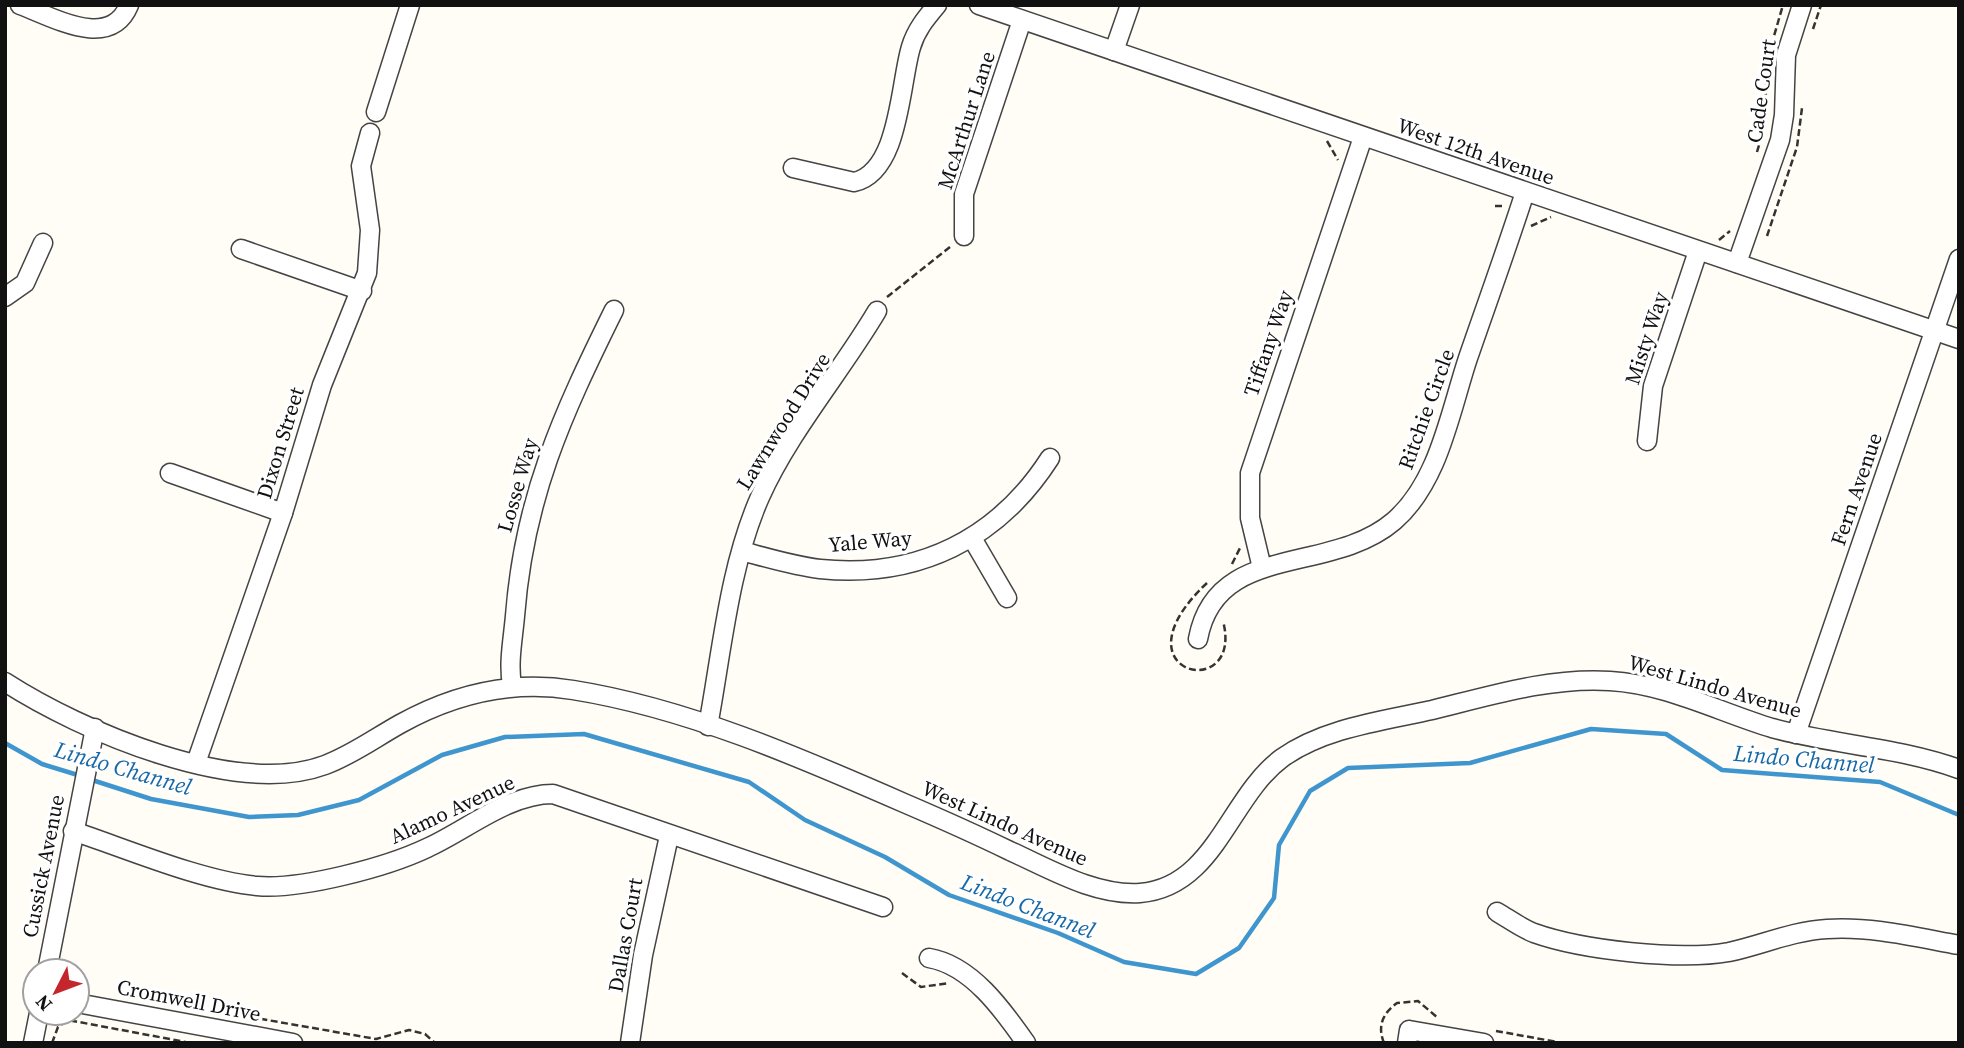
<svg xmlns="http://www.w3.org/2000/svg" width="1964" height="1048" viewBox="0 0 1964 1048" font-family="'Source Serif 4',serif">
<style>
.lines{fill:none;stroke-linecap:round;stroke-linejoin:round}
.stream{stroke:#3f96cf;stroke-width:4.5}
.minor-casing{stroke:#444;stroke-width:21}
.path{stroke:#333;stroke-width:2.5;stroke-dasharray:7 3.5;stroke-linecap:butt}
.minor{stroke:#fff;stroke-width:18}
.labels{text-anchor:middle;dominant-baseline:central;stroke-width:7;stroke-linejoin:round;paint-order:stroke}
.street-label{font-size:21px;fill:#111;stroke:#fff}
.water-label{font-size:23px;font-style:italic;fill:#1768a6;stroke:#fff}
</style>
<rect width="100%" height="100%" fill="#fffdf5"/>
<g class="lines">
<g class="stream">
<polyline points="5,743 42,764 81,776"/>
<polyline points="89,779 151,799 249,817 298,815 359,800 442,755 505,737 584,734 749,782 805,820 885,857 949,895 1058,933 1124,962 1196,974 1239,948 1274,898 1279,845 1310,791 1348,768 1470,763 1591,729 1666,734 1722,770 1880,782 1959,815"/>
</g>
<g class="minor-casing">
<g id="minor">
<path d="M20,5C53,17 110,51 129,5"/>
<polyline points="979,5 1959,339"/>
<polyline points="1114,51 1130,5"/>
<polyline points="376,112 410,5"/>
<path d="M793,168L854,182C900,172 900,82 911,47C916,30 926,18 937,5"/>
<polyline points="964,236 964,194 1022,20"/>
<polyline points="241,249 362,291"/>
<polyline points="1737,263 1780,140 1784,115 1786,55 1802,5"/>
<polyline points="5,297 25,283 43,243"/>
<polyline points="1647,441 1653,386 1698,251"/>
<polyline points="170,473 283,513"/>
<polyline points="972,538 1007,598"/>
<path d="M742,551C768,558 794,566 820,569C918,579 998,539 1050,458"/>
<polyline points="1262,568 1250,518 1250,473 1363,137"/>
<path d="M1198,639C1216,541 1330,576 1394,521C1439,482 1450,412 1468,358C1487,303 1507,248 1525,192"/>
<path d="M5,682C81,731 236,798 325,765C352,755 375,738 400,724C454,694 512,680 573,690C686,708 799,757 904,803C939,818 975,834 1010,851C1050,869 1095,896 1140,893C1215,887 1229,797 1282,758C1324,728 1382,721 1432,710C1489,696 1550,677 1610,681C1666,684 1719,712 1772,728C1834,745 1898,747 1959,769"/>
<path d="M512,685C508,663 513,639 515,616C524,498 562,415 614,310"/>
<path d="M708,726C722,651 729,567 760,497C789,432 841,372 877,311"/>
<polyline points="1796,734 1959,259"/>
<polyline points="196,763 283,513 322,385 367,273 370,230 361,166 370,133"/>
<path d="M73,831C127,849 202,881 257,886C301,890 387,867 427,848C467,830 508,794 553,794L883,907"/>
<path d="M1497,912C1509,919 1521,928 1534,933C1582,950 1679,961 1729,952C1762,945 1792,931 1827,929C1871,926 1915,937 1959,945"/>
<path d="M929,958C971,965 1003,1010 1026,1043"/>
<polyline points="47,971 95,728"/>
<polyline points="77,1003 293,1043"/>
<polyline points="33,1043 39,1013"/>
<polyline points="630,1043 643,955 669,836"/>
<polyline points="1407,1043 1409,1030 1484,1043"/>
</g>
</g>
<g class="path">
<polyline points="1813,29 1821,5"/>
<polyline points="1765,118 1767,60 1783,5"/>
<polyline points="1327,141 1338,160"/>
<polyline points="1757,152 1764,128"/>
<polyline points="1495,206 1504,206"/>
<polyline points="1531,226 1551,217"/>
<polyline points="1767,236 1797,147 1802,108"/>
<polyline points="1719,240 1730,231"/>
<polyline points="887,297 950,247"/>
<polyline points="1232,564 1240,548"/>
<path d="M1207,583C1109,675 1245,704 1223,621"/>
<polyline points="902,973 921,987 949,983"/>
<polyline points="250,1017 376,1039 409,1030 425,1034 435,1043"/>
<polyline points="1496,1031 1563,1043"/>
<polyline points="52,1043 58,1027 68,1020 191,1043"/>
<path d="M1384,1043C1377,1026 1383,1013 1397,1003L1418,1001L1438,1018"/>
</g>
<use href="#minor" class="minor"/>
</g>
<g class="labels">
<g class="street-label">
<text transform="translate(1761 91) rotate(-82)">Cade Court</text>
<text transform="translate(966 120) rotate(-72)">McArthur Lane</text>
<text transform="translate(1476 151) rotate(19)">West 12th Avenue</text>
<text transform="translate(1646 338) rotate(-72)">Misty Way</text>
<text transform="translate(1268 343) rotate(-71)">Tiffany Way</text>
<text transform="translate(1426 409) rotate(-70)">Ritchie Circle</text>
<text transform="translate(783 421) rotate(-58)">Lawnwood Drive</text>
<text transform="translate(280 443) rotate(-73)">Dixon Street</text>
<text transform="translate(517 485) rotate(-74)">Losse Way</text>
<text transform="translate(1856 489) rotate(-71)">Fern Avenue</text>
<text transform="translate(870 541) rotate(-5)">Yale Way</text>
<text transform="translate(1715 686) rotate(16)">West Lindo Avenue</text>
<text transform="translate(452 809) rotate(-25)">Alamo Avenue</text>
<text transform="translate(1005 823) rotate(24)">West Lindo Avenue</text>
<text transform="translate(43 866) rotate(-79)">Cussick Avenue</text>
<text transform="translate(625 935) rotate(-80)">Dallas Court</text>
<text transform="translate(189 1000) rotate(11)">Cromwell Drive</text>
</g>
<g class="water-label">
<text transform="translate(1804 759) rotate(5)">Lindo Channel</text>
<text transform="translate(123 768) rotate(16)">Lindo Channel</text>
<text transform="translate(1028 906) rotate(21)">Lindo Channel</text>
</g>
</g>
<rect width="1964" height="1048" fill="none" stroke="#111111" stroke-width="14"/>
<g transform="translate(56 992) rotate(228)"><circle r="33" fill="#ffffff" stroke="#a0a0a0" stroke-width="2"/>
<path d="M0-5L12 26L0 18L-12 26Z" fill="#c4262e"/>
<text y="-10" font-size="19" font-weight="bold" text-anchor="middle" fill="#111111">N</text>
</g>
</svg>
